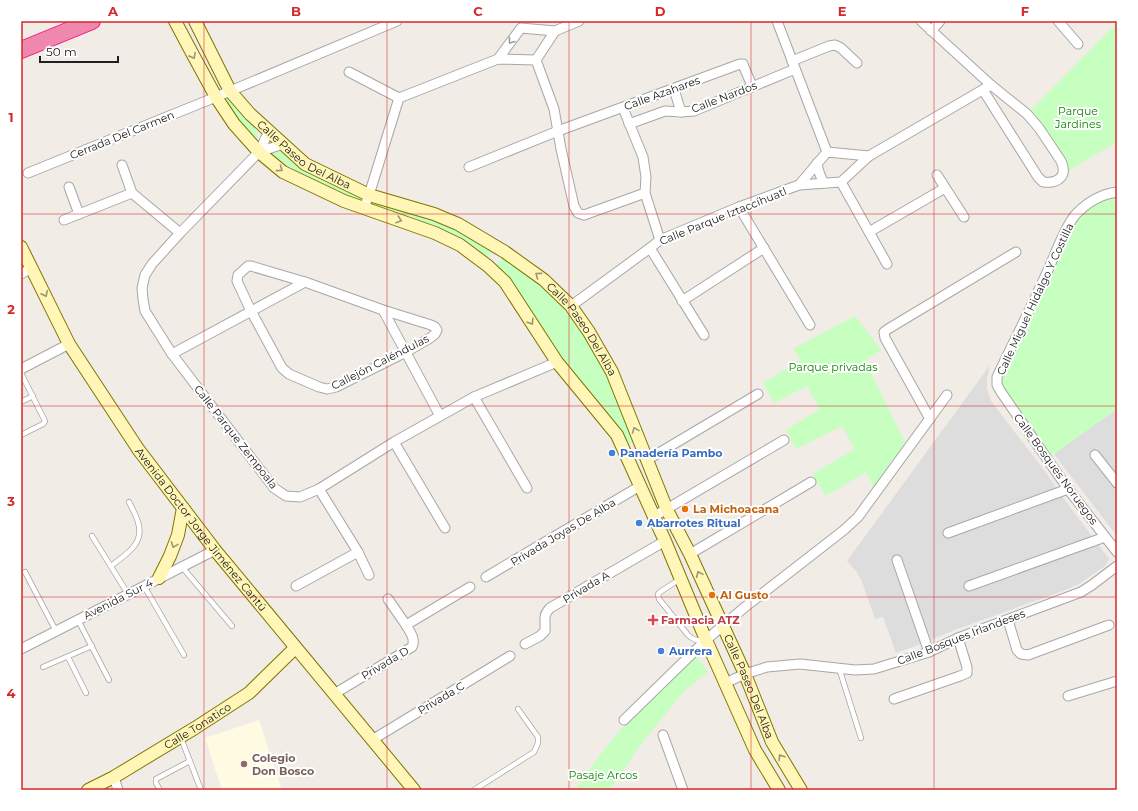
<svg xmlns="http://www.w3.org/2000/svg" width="1138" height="811" viewBox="0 0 1138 811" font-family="Montserrat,sans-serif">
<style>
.residential{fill:#dedddd}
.education{fill:#fffae2}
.park{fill:#c6ffc0}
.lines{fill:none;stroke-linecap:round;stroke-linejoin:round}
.lane-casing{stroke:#a7a7a7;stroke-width:6}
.street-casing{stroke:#a7a7a7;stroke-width:11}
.secondary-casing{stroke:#7f7600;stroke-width:14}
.highway-casing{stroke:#ed1586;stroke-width:18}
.lane{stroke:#fff;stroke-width:4.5}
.street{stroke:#fff;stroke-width:9}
.secondary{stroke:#fff6b7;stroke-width:12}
.highway{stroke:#f087ad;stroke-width:16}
.oneway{stroke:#9b9b9b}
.oneway2{stroke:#9b9673}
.grid{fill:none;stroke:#d62828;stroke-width:1;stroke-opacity:0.55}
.shop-dot{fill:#3f7fe0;stroke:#fff;stroke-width:1.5}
.food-dot{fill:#e8710a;stroke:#fff;stroke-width:1.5}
.health-dot{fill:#e0444e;stroke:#fff;stroke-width:1.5}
.education-dot{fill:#8d6e63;stroke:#fff;stroke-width:1.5}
.labels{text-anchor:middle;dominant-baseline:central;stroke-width:4;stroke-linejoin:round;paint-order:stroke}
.street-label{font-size:11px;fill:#202020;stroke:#fff}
.park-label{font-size:11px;fill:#0e8701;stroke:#fff}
.shop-label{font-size:11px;font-weight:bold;fill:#366cbe;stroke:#fff;text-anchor:start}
.food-label{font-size:11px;font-weight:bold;fill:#c56008;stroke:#fff;text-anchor:start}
.health-label{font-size:11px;font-weight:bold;fill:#be3a42;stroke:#fff;text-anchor:start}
.education-label{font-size:11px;font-weight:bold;fill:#785e54;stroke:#fff;text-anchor:start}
.neatline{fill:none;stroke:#d62828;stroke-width:1.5}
.grid-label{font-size:13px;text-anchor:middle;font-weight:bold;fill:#d62828}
</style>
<rect width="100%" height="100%" fill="#f2ece6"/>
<g class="residential">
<polygon points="990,365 987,379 987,389 991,401 1047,474 1059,492 1109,559 1105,566 1077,585 1063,591 957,629 921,644 896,653 883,617 875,619 862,582 856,571 847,561"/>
<polygon points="1117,409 1117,536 1054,454"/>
</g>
<polygon class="education" points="259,720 282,790 222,790 205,738"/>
<g class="park">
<polygon points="1116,24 1117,25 1117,142 1063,174 1061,161 1027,114"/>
<polygon points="229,97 256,128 258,142 222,101"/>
<polygon points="280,148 363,194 359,202 339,194 296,171 271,153"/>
<polygon points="1117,192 1117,409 1047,459 997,385 1076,214"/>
<polygon points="373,197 450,223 494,249 486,259 370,206"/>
<polygon points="504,256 545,284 586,330 611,372 637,440 626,445 565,366 496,265"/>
<polygon points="855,316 881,350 865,361 905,442 874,488 866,472 826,496 812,474 855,449 842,426 796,449 786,430 820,409 807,386 774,403 763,383 801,360 793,349"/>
<path d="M697,657L708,672L683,692L639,747L610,790H575C594,762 616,733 640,709C659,691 678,674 697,657Z"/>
</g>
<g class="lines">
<g class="lane-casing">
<g id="lane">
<polyline points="21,373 45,421 43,424 21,435"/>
<polyline points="21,402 33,396"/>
<polyline points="92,536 128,594"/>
<path d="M111,566C126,554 145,544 138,522C136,515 132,508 129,502"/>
<polyline points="182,567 232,626"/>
<polyline points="25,572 56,631"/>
<path d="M680,579L660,592L658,594L659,599L688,635C693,640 697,641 704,640"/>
<polyline points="144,586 184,655"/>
<polyline points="78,620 109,680"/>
<polyline points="68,657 86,693"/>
<polyline points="43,667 92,646"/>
<polyline points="839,668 861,738"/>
<polyline points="181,738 201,790"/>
<polyline points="160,790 156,783 156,779 190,761"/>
<polyline points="474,790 534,752 538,743 538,737 518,709"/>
</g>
</g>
<g class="street-casing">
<g id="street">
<polyline points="777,21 827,152"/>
<path d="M921,21L991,85L1027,114L1039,128L1061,161C1068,176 1058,184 1043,182L1038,177L983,90"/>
<polyline points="1058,21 1078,44"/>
<polyline points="931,31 940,21"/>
<polyline points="498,59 521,28 555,31 579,21"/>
<polyline points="536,60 554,109 561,149 574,206 578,213 584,215 645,193"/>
<polyline points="792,61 829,46 835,45 841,48 857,63"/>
<polyline points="349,72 399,98"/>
<polyline points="674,89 681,112"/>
<polyline points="623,108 643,157 646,177 645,193 660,240"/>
<polyline points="629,124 665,111 681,112 694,111 795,69"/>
<polyline points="269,131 259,152 180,233 152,264 145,275 142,288 143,299 145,311 172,354 274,488 286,496 300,497 319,489 394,442 474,397 557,362"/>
<polyline points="259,152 283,144"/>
<path d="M817,163C818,171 820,176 824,183"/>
<polyline points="122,165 132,193 180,233"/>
<polyline points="469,167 558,131 740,64 743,64 744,67 752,86"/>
<polyline points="28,173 216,97 397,21"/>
<polyline points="937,175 964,217"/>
<polyline points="841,182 887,264"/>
<polyline points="799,185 827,152 869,156"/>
<polyline points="69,187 79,214"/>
<path d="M1117,192C1102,194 1088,202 1077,213C1066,224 1055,255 1048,270C1032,306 1014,341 997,377V385L1001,392L1068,489L1117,552"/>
<polyline points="739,207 810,325"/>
<polyline points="364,208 369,195 399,98 498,59 536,60 555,31"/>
<polyline points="64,220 132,193"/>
<polyline points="869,232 945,188"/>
<polyline points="650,248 704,335"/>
<polygon points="248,266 251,266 305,282 383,310 431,325 435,327 437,330 435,334 430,338 406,352 336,387 327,389 319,387 289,374 282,368 251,311 237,281 238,275"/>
<polyline points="21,274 32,268"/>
<polyline points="682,301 764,248"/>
<polyline points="571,306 650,248 660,240 739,207 799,185 841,182 869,156 991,85"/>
<polyline points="383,310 440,416"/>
<polyline points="172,354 305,282"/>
<polyline points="21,369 69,344"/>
<polyline points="474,397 527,488"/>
<polyline points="930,419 885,338 884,332 888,329 1016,252"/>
<polyline points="394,442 445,528"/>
<polyline points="1095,455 1117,483"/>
<polyline points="647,460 758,394"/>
<polyline points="319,489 358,552 369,575"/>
<polyline points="653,517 784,440"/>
<polyline points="948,533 1068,489"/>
<polyline points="690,554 811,482"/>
<polyline points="897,560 929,652"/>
<polyline points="486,577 640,486"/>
<polyline points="296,586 358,552"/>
<polyline points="969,586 1105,537"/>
<polyline points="388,599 406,625"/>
<polyline points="1008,620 1017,650 1021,654 1028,655 1109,625"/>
<path d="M525,644L540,636L545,631C546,621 542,616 550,608L665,541"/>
<polyline points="21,649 215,550"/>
<polyline points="725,683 745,674 767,667 800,664 855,670 874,669 929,652 958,638 1081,592 1092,585 1117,566"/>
<path d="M334,694L412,647C416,639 410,632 406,625L470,587"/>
<polyline points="1068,696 1117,681"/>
<polyline points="894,699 960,676 967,673 967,667 958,638"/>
<polyline points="624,720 706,640 745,607 844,530 858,517 947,395"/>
<polyline points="663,735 683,790"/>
<polyline points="372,740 510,656"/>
<polyline points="114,777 118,790"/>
</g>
</g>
<g class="secondary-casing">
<g id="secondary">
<polyline points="175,21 192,53 216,97 234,124 259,152 283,172 344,201 435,233 460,245 488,266 505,282 557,362 617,435 665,541 706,640 755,750 779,790"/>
<path id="s1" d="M195,21L230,91L250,114L305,164L369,195L434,214L458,224L505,252L544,280L571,306L589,332L612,372L667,510L690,554L745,674L772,742L801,790"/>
<path id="s2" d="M21,247L69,344L138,449L215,550L414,790"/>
<polyline points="159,578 170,556 178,535 183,508"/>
<path id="s3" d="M88,790L114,777L195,728L249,693L295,648"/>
</g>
</g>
<g class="highway-casing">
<polyline id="highway" points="21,50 92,21"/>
</g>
<use href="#lane" class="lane"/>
<use href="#street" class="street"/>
<use href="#secondary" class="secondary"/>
<use href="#highway" class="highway"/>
</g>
<defs><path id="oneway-chevron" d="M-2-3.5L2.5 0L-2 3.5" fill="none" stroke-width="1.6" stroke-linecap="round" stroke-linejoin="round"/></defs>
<use class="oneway" href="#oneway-chevron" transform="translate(511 41) rotate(127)"/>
<g class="oneway2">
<use href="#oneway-chevron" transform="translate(193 56) rotate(61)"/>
<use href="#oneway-chevron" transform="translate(280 169) rotate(36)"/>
<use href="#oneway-chevron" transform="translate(399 220) rotate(19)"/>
<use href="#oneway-chevron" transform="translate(538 275) rotate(-144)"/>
<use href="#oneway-chevron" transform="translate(45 294) rotate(64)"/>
<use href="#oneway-chevron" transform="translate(531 322) rotate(57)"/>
<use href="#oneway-chevron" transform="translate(635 430) rotate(-111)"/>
<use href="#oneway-chevron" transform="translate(174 545) rotate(111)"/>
<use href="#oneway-chevron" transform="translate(699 574) rotate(-114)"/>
<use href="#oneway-chevron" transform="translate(781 757) rotate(-122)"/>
</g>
<path class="grid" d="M204,21V790M387,21V790M569,21V790M751,21V790M934,21V790M21,214H1117M21,406H1117M21,597H1117"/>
<g class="shop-dot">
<circle cx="612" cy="453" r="4"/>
<circle cx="639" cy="523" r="4"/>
<circle cx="661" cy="651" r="4"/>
</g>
<g class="food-dot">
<circle cx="685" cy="509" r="4"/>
<circle cx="712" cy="595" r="4"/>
</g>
<path class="health-dot" d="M651 614h4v4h4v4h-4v4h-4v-4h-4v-4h4z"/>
<circle class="education-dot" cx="244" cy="764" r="4"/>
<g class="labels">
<g class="street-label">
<text transform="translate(662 93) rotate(-20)">Calle Azahares</text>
<text transform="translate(724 97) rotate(-21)">Calle Nardos</text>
<text transform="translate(122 135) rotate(-22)">Cerrada Del Carmen</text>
<text stroke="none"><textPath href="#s1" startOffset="177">Calle Paseo Del Alba</textPath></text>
<text transform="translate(723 216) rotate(-22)">Calle Parque Iztaccíhuatl</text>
<text transform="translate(1035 299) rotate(-65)">Calle Miguel Hidalgo Y Costilla</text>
<text stroke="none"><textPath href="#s1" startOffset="513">Calle Paseo Del Alba</textPath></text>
<text transform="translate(380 362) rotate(-27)">Callejón Caléndulas</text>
<text transform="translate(236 437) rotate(52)">Calle Parque Zempoala</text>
<text transform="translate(1056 469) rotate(54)">Calle Bosques Noruegos</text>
<text stroke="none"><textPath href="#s2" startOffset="336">Avenida Doctor Jorge Jiménez Cantú</textPath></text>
<text transform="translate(563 532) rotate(-31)">Privada Joyas De Alba</text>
<text transform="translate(586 587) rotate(-31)">Privada A</text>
<text transform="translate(118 599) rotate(-27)">Avenida Sur 4</text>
<text transform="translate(961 637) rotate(-21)">Calle Bosques Irlandeses</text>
<text transform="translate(385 663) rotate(-31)">Privada D</text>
<text stroke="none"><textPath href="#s1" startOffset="909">Calle Paseo Del Alba</textPath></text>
<text transform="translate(441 698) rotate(-31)">Privada C</text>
<text stroke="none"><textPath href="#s3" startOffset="127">Calle Tonatico</textPath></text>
</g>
<g class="park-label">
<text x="1078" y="111">Parque<tspan x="1078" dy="13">Jardines</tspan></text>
<text x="833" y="367">Parque privadas</text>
<text x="603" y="775">Pasaje Arcos</text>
</g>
<g class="shop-label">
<text x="620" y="453">Panadería Pambo</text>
<text x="647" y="523">Abarrotes Ritual</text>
<text x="669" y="651">Aurrera</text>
</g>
<g class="food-label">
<text x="693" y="509">La Michoacana</text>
<text x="720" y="595">Al Gusto</text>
</g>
<g class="health-label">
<text x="661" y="620">Farmacia ATZ</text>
</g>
<g class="education-label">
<text x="252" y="758">Colegio<tspan x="252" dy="13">Don Bosco</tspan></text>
</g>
</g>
<rect width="1138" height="811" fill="none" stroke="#ffffff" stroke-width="44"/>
<path d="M40 56v6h78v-6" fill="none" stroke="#202020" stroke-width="2"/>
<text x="46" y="56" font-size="12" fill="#202020" stroke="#ffffff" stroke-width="3" paint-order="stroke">50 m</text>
<rect x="22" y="22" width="1094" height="767" class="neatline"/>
<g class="grid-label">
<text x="113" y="16">A</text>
<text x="296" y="16">B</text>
<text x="478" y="16">C</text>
<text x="660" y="16">D</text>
<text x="842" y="16">E</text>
<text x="1025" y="16">F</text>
<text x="11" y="122">1</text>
<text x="11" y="314">2</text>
<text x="11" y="506">3</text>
<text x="11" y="698">4</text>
</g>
</svg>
